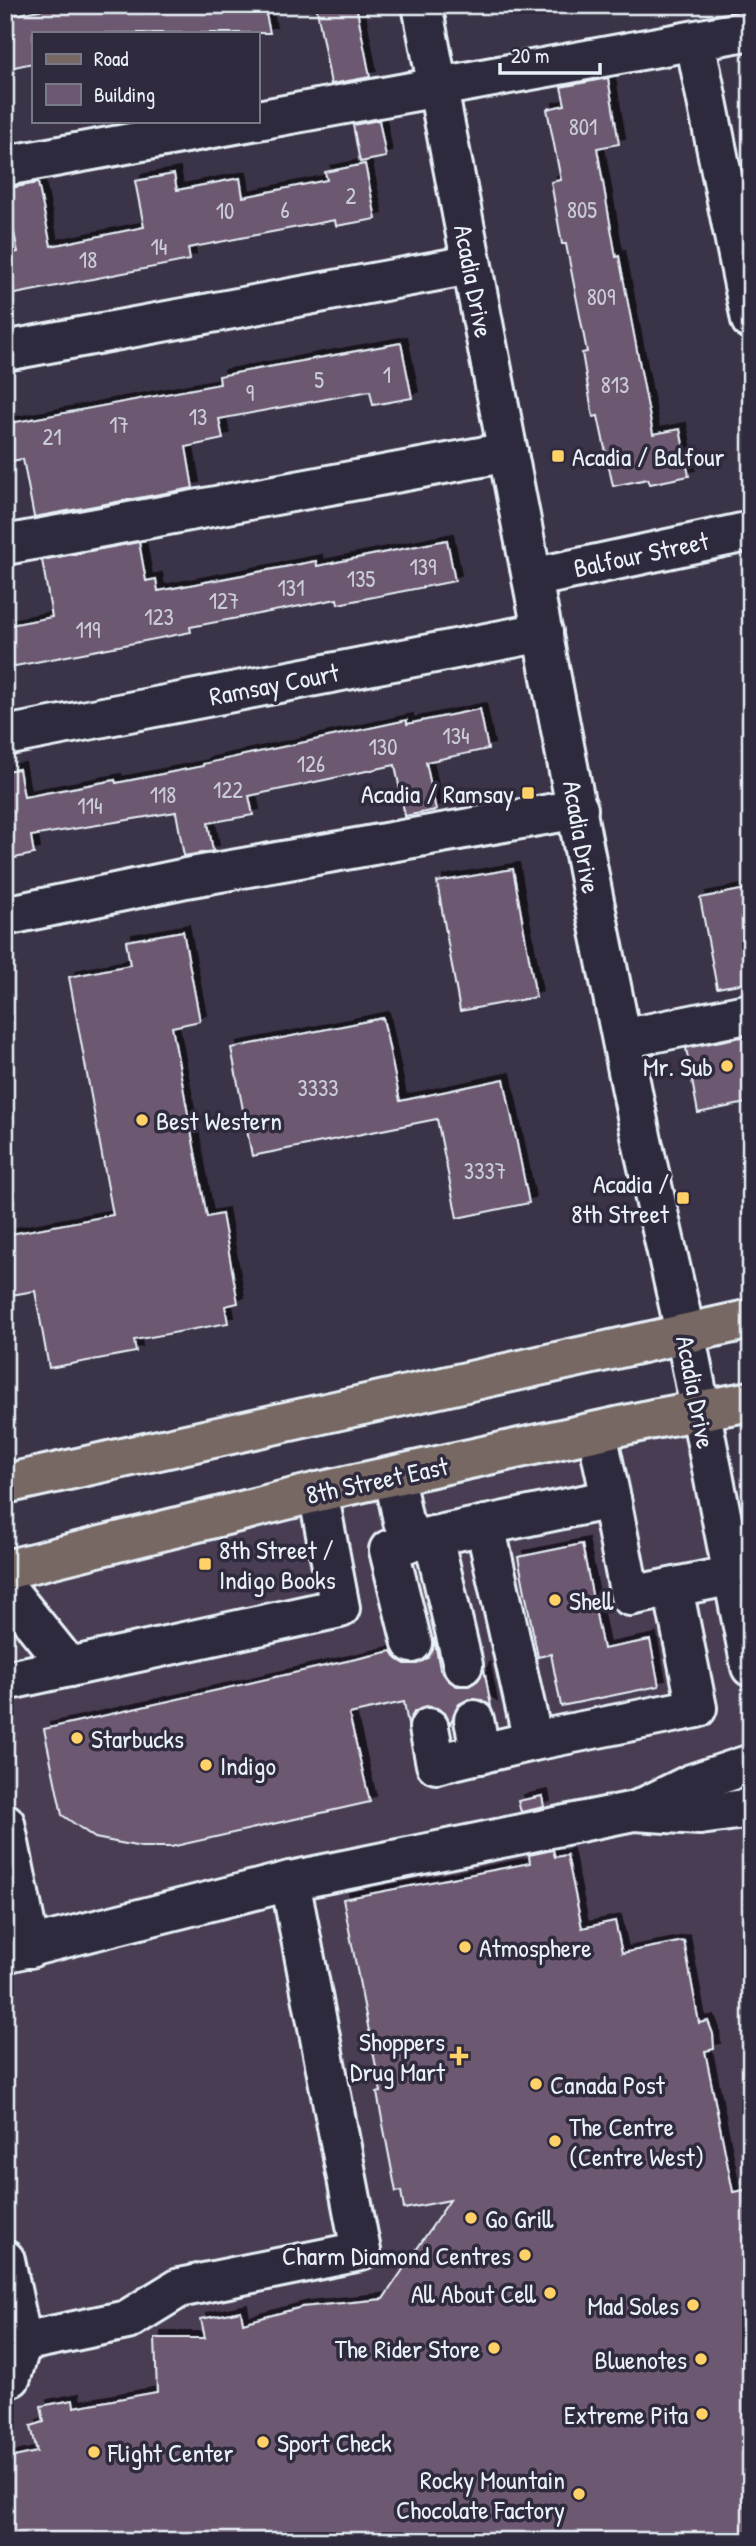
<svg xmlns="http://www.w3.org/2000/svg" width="756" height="2546" viewBox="0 0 756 2546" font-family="'Patrick Hand',sans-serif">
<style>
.built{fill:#4a3e53}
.building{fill:#6c5870;stroke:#e8f1f8;stroke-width:2;filter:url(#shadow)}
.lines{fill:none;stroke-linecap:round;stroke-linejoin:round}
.minor-casing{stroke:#e8f1f8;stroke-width:44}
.major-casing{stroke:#e8f1f8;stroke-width:44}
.minor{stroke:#2f2a3d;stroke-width:38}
.major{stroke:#776864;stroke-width:38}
.poi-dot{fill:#ffd166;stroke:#2f2a3d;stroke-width:2.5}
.labels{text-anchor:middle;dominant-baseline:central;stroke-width:7;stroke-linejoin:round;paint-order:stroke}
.number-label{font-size:23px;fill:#c9cbd6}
.street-label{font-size:26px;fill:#e8f1f8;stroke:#2f2a3d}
.poi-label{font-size:26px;fill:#e8f1f8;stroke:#2f2a3d;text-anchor:start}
</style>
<defs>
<filter id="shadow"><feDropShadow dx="6" dy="-6" stdDeviation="0" flood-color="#0009"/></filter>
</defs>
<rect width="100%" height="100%" fill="#3b3347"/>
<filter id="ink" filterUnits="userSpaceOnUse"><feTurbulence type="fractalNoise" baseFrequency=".0143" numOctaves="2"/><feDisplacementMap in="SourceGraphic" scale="14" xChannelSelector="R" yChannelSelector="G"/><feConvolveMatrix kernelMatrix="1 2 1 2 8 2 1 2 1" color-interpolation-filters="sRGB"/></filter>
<g filter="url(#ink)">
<g class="built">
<polygon points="734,1403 751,1404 751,1489"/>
<polygon points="700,1411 751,1667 751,2541 5,2541 5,1570"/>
</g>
<g class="building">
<polygon points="63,5 264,5 270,33 33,33 33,63 5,69 5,17"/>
<polygon points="316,5 356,5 370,77 331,84"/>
<polygon points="608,78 619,144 597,148 616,257 619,256 653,434 680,429 689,476 650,484 648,479 613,486 598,416 593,417 582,353 587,352 566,244 562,244 551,182 561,180 547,109 565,105 561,87"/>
<polygon points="379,120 386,157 360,162 353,125"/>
<polygon points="365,164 376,219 336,226 335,220 188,248 190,260 5,296 5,255 18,252 5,189 38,183 51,246 144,227 135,181 174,174 177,190 240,178 243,197 327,180 325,172"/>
<polygon points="401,343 412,398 373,405 370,391 219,419 223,439 186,447 193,488 34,517 23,459 5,462 5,424 220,384 219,376"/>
<polygon points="447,540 455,581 338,604 337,599 190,627 191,632 5,668 5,626 52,617 42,560 139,542 146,581 156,579 158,591 316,561 317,566"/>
<polygon points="480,709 488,749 426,762 436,810 405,816 395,765 249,796 253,815 208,823 213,851 184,856 176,812 31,836 34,854 5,860 5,771 19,769 24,797 115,780 116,783 203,766 203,764 407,720 407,724"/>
<polygon points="513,869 536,997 460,1011 437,882"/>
<polygon points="751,888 751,982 717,988 700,898"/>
<polygon points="183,931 200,1021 172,1027 207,1217 222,1214 238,1303 225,1306 228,1323 134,1340 136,1352 49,1368 35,1291 5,1296 5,1235 113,1215 69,977 130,965 126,941"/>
<polygon points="383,1018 400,1101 504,1079 529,1203 457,1218 437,1119 252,1156 231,1048"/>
<polygon points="751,1035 751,1102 698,1113 686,1048"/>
<polygon points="582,1544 603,1649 650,1640 659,1686 561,1706 551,1654 538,1657 518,1557"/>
<polygon points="434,1638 440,1669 448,1680 457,1686 469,1686 478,1680 484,1669 491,1706 482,1700 469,1699 459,1704 450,1724 445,1713 437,1708 426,1706 414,1712 408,1725 404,1702 349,1714 370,1802 171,1847 141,1847 95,1838 62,1815 44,1729 392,1651 397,1659 405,1664 417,1664 428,1658 433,1650"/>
<polygon points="542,1796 544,1807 521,1812 518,1801"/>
<polygon points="553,1850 555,1857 567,1855 582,1928 615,1921 622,1953 684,1941 699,2023 708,2021 713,2034 714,2049 705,2051 733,2192 751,2189 751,2541 5,2541 5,2459 37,2452 31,2426 44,2422 41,2406 73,2400 74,2407 157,2392 155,2338 205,2338 201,2319 241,2311 243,2323 302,2307 383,2299 450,2200 404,2209 401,2191 396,2192 377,2093 381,2092 343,1899 530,1863 529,1855"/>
</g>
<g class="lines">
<g class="minor-casing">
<g id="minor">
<polyline points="422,5 592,891 642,1141 685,1332 751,1667"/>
<polyline points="695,41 751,320"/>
<polyline points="5,166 751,30"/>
<polyline points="5,351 470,265"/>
<polyline points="5,545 508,452"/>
<polyline points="532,578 751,531"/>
<polyline points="5,736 543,632"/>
<polyline points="5,916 186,878 578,809"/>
<polyline points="622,1039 751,1013"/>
<polyline points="597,1433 611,1499"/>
<polyline points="394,1477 403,1521 414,1540 611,1499 630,1596 734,1575"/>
<polyline points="485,1525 533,1741"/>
<polyline points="433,1536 463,1665"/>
<polyline points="5,1587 69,1667"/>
<polyline points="412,1643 389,1550 414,1540"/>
<polyline points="5,1681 340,1608 318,1492"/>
<polyline points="474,1720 481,1754"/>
<polyline points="429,1728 436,1764 533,1741 697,1708 673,1588"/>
<polyline points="636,1811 691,1784 751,1764"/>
<polyline points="5,1823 30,1948"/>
<polyline points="5,1953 290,1881 634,1811 700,1815 751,1808"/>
<polyline points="5,2260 22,2342 11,2377 5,2375"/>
<polyline points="22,2342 127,2320 179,2288 361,2251 290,1881"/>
</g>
</g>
<g class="major-casing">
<g id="major">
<polyline points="5,1484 751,1319"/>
<polyline points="5,1570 318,1492 653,1419 751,1401"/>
</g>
</g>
<use href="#minor" class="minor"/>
<use href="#major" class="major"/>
</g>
</g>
<g class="poi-dot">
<rect x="551" y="449" width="14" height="14" rx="3.5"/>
<rect x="521" y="786" width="14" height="14" rx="3.5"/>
<circle cx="727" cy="1066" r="7"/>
<circle cx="142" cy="1120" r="7"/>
<rect x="676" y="1191" width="14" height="14" rx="3.5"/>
<rect x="198" y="1557" width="14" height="14" rx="3.5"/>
<circle cx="555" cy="1600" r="7"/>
<circle cx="77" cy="1738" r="7"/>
<circle cx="206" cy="1765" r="7"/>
<circle cx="465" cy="1947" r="7"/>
<path d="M455.5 2045.5h7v7h7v7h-7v7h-7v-7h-7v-7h7z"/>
<circle cx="536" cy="2084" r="7"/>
<circle cx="555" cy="2141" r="7"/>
<circle cx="471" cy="2218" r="7"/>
<circle cx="525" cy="2255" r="7"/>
<circle cx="550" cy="2293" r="7"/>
<circle cx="693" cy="2305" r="7"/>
<circle cx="494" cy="2348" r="7"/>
<circle cx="701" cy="2359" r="7"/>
<circle cx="702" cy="2414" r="7"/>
<circle cx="263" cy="2442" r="7"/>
<circle cx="94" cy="2452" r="7"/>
<circle cx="579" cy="2494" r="7"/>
</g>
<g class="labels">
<g class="number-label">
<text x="583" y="126">801</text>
<text x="351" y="195">2</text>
<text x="285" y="209">6</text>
<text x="582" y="209">805</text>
<text x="225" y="210">10</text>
<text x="159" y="246">14</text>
<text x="88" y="259">18</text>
<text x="601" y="296">809</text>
<text x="387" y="374">1</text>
<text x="319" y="379">5</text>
<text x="615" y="384">813</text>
<text x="250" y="392">9</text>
<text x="198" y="416">13</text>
<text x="119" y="424">17</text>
<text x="52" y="436">21</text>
<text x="423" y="566">139</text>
<text x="361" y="578">135</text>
<text x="291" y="587">131</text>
<text x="224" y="600">127</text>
<text x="159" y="616">123</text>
<text x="88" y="629">119</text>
<text x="456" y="735">134</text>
<text x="383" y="746">130</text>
<text x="311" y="763">126</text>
<text x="228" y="789">122</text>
<text x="163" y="794">118</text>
<text x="90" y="805">114</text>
<text x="318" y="1087">3333</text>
<text x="485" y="1170">3337</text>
</g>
<g class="street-label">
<text transform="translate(474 281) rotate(79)">Acadia Drive</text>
<text transform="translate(641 554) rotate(-12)">Balfour Street</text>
<text transform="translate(274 684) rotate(-11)">Ramsay Court</text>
<text transform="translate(582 837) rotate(80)">Acadia Drive</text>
<text transform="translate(696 1392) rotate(79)">Acadia Drive</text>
<text transform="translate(377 1480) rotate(-12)">8th Street East</text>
</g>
<g class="poi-label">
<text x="572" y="456">Acadia / Balfour</text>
<text x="514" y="793" text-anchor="end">Acadia / Ramsay</text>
<text x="713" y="1066" text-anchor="end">Mr. Sub</text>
<text x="156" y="1120">Best Western</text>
<text x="669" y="1183" text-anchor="end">Acadia /<tspan x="669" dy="30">8th Street</tspan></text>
<text x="219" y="1549">8th Street /<tspan x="219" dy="30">Indigo Books</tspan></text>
<text x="569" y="1600">Shell</text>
<text x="91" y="1738">Starbucks</text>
<text x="220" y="1765">Indigo</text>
<text x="479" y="1947">Atmosphere</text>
<text x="445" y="2041" text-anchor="end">Shoppers<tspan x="445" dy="30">Drug Mart</tspan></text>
<text x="550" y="2084">Canada Post</text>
<text x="569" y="2126">The Centre<tspan x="569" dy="30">(Centre West)</tspan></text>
<text x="485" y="2218">Go Grill</text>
<text x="511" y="2255" text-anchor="end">Charm Diamond Centres</text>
<text x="536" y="2293" text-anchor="end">All About Cell</text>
<text x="679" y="2305" text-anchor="end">Mad Soles</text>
<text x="480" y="2348" text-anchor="end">The Rider Store</text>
<text x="687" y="2359" text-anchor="end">Bluenotes</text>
<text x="688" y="2414" text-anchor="end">Extreme Pita</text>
<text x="277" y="2442">Sport Check</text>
<text x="108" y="2452">Flight Center</text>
<text x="565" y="2479" text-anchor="end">Rocky Mountain<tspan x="565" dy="30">Chocolate Factory</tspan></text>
</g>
</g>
<rect width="756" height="2546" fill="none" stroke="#2f2a3d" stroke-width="28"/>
<rect x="14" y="14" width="728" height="2518" fill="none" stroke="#e8f1f8" stroke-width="2.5" filter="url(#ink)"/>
<rect x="32" y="32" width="228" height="91" fill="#2f2a3d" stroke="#797a88" stroke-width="2"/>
<rect x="46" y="54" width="35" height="10" fill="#776864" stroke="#797a88" stroke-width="2"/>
<text x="94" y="66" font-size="21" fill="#e8f1f8">Road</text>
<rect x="46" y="84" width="35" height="21" fill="#6c5870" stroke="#797a88" stroke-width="2"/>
<text x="94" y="102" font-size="21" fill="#e8f1f8">Building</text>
<path d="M500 63v10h100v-10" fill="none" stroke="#e8f1f8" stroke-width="3.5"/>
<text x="511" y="63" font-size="21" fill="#e8f1f8" stroke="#2f2a3d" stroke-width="5" paint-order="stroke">20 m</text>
</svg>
